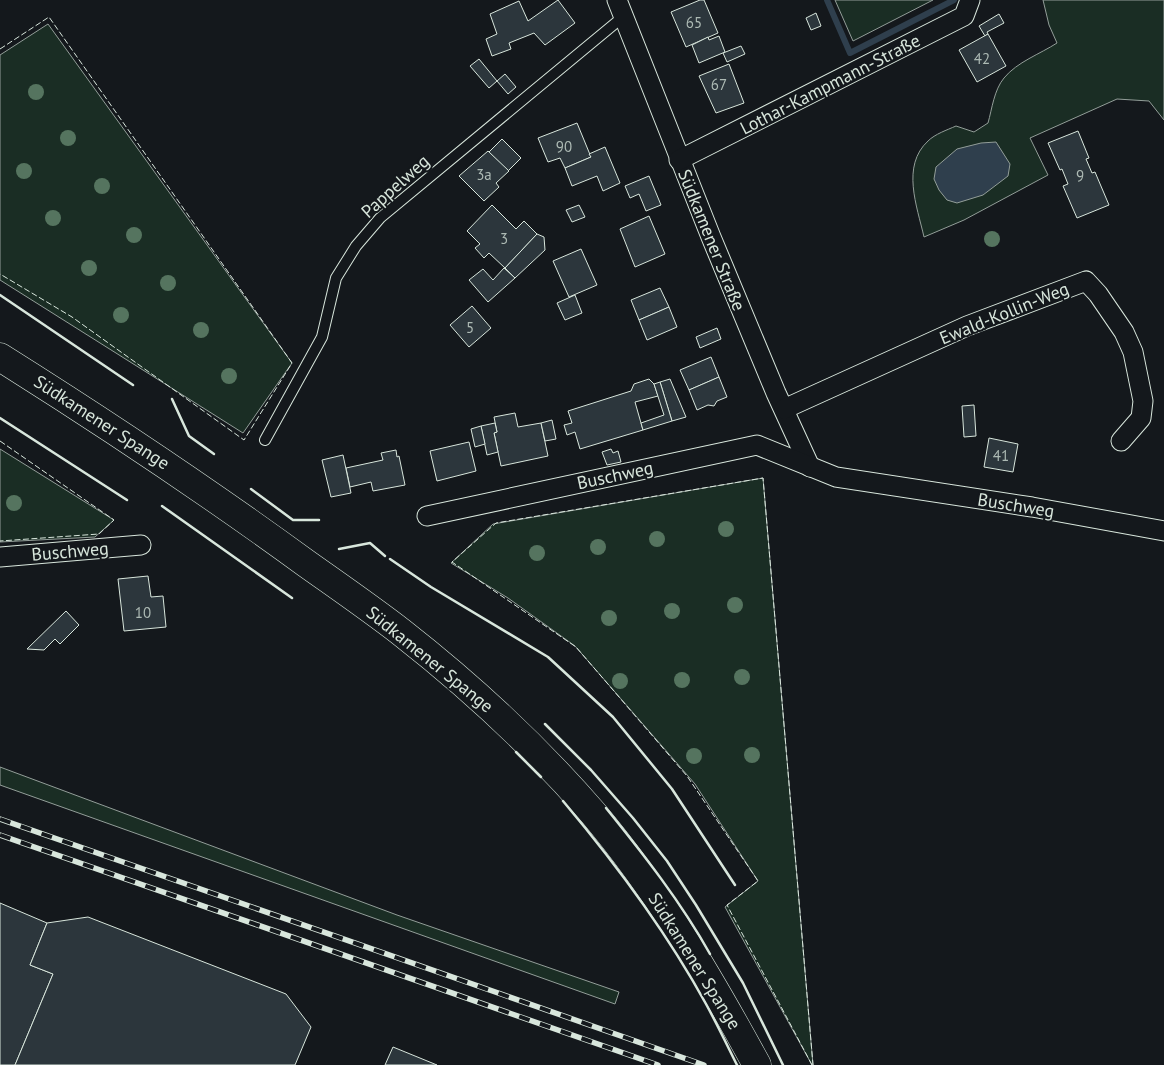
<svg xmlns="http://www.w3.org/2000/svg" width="1164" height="1065" viewBox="0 0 1164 1065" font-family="'PT Sans',sans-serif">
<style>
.green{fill:#1a2d24;stroke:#939e99}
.water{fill:#2f3f4d;stroke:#939e99}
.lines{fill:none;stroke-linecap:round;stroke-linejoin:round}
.stream{stroke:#2f3f4d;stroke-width:6}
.building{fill:#2c363c;stroke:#d8e6dc}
.lane-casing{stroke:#d8e6dc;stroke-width:12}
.street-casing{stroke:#d8e6dc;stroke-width:21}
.secondary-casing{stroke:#d8e6dc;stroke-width:29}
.lane{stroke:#14181c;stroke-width:10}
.street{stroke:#14181c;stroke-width:19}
.secondary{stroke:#14181c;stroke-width:28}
.rail-casing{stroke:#d8e6dc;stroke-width:5.5}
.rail{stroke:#14181c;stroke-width:4;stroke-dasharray:11;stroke-linecap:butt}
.fence{stroke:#d8e6dc;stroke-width:1;stroke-dasharray:6 2.5;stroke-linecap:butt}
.wall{stroke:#d8e6dc;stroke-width:2.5}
.tree{fill:#55745f}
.labels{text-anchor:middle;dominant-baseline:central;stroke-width:4;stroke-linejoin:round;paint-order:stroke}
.number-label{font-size:15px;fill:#adbab4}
.street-label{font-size:18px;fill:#d8e6dc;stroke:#14181c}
</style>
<rect width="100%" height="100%" fill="#14181c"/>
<g class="green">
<polygon points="835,0 933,0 853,41"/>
<path d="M1043,0H1164V120L1149,101L1117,99L1030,138L1048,175L964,220L924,237C917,206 901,166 928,141C935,134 947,130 956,126L974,132L988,123C992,109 994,90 1004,78C1017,62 1040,54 1057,43L1049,25Z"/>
<polygon points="48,24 292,363 243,433 0,280 0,55"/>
<polygon points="0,449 114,520 95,537 0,542"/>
<polygon points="763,478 813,1065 812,1065 725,907 758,881 695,784 575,646 508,598 451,563 493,524"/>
<polygon points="0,767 397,915 619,992 615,1004 0,785"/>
</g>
<polygon class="water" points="996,142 1010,164 1008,176 983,195 957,203 947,200 939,190 934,179 936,167 957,149 981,143"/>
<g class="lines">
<polyline class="stream" points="827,0 850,53 954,0"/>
</g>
<g class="building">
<polygon points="558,0 575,23 545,45 534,33 509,43 511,49 492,56 486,39 497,34 490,14 519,1 528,21"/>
<polygon points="700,0 704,0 718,33 686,47 671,12"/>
<polygon points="816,13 821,26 811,30 806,18"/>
<polygon points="999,14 1004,23 987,32 988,34 985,36 979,26"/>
<polygon points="988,34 1006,66 977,82 959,50"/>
<polygon points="719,36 725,52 699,63 692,45 708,37 709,40"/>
<polygon points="741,46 745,54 727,62 723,53"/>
<polygon points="479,59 497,81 489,88 470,66"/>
<polygon points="729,64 744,103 716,113 699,76"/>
<polygon points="505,74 516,87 508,94 497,81"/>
<polygon points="577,123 591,157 565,168 560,158 548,162 538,138"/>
<polygon points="1078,131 1089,158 1086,159 1092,173 1095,172 1109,205 1077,218 1063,186 1068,184 1062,169 1060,170 1048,143"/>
<polygon points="502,139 521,158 508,171 489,152"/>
<polygon points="605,147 620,183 603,191 597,176 572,186 565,168 591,157 589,154"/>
<polygon points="488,151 509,171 496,183 499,187 484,201 459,176"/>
<polygon points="649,176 661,205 646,211 639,194 630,198 625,186"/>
<polygon points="492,205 516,229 524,221 537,234 505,268 489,253 484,258 475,248 480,244 467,231"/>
<polygon points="579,205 585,217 572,222 566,210"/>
<polygon points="649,216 665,254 635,267 620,229"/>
<polygon points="537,234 544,237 545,250 515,278 505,268"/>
<polygon points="581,249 597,285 569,297 553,261"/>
<polygon points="504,268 515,278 488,302 469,280 483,269 493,280"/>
<polygon points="660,288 669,307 639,320 631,300"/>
<polygon points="575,295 582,313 565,320 557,303"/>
<polygon points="472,306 491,328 469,347 450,325"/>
<polygon points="669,307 677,327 647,340 639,320"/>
<polygon points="717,328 721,339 700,348 696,337"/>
<polygon points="711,357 719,377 689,390 680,370"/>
<polygon points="719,377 727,397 717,401 714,406 708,405 697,410 689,390"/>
<polygon points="649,379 654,384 658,396 635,402 643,430 580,449 575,432 567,435 564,425 572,423 568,411 631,391 634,384"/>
<polygon points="670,379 686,417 672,421 660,382"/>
<polygon points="660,382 672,421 643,430 641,423 664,415 654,384"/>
<polygon points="974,405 976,436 964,437 962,406"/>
<polygon points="515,413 518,427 541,423 548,456 501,466 494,433 497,432 494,417"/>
<polygon points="552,420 556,439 545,441 541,423"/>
<polygon points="495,423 497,432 494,433 498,452 487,455 481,426"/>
<polygon points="481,426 485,444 475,447 471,429"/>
<polygon points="989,438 1018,444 1013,472 984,467"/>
<polygon points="469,442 476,471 437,481 430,451"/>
<polygon points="611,449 613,453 618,451 621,462 607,465 602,452"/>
<polygon points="396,450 397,457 399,456 405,485 373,491 371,482 350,487 346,468 383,460 381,453"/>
<polygon points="343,455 351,493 331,497 322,460"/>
<polygon points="148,576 151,597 163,596 166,627 124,631 118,579"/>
<polygon points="66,611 79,625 60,644 55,639 44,650 27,649"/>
<polygon points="0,903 47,923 30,965 53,974 15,1065 0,1065"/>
<polygon points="88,917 286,994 311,1027 295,1065 15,1065 53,974 30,965 47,923"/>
<polygon points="393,1047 437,1065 385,1065"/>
</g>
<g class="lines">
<g class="lane-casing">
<polyline id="lane" points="265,440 322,337 336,278 356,246 380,218 624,16"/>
</g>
<g class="street-casing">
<g id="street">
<polyline points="617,0 711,237 776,393 810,467"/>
<polyline points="679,160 964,16 970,0"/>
<polyline points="784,409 967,326 1086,281 1098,294 1124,332 1133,352 1143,401 1141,418 1121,441"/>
<polyline points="427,516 757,445 836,477 1032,507 1164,531"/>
<polyline points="0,557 141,545"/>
</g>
</g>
<g class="secondary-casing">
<path id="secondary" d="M0,357C105,423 207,491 307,564C338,586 370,608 401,632C470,686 536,747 593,813C658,890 709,977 757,1065"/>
</g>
<use href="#lane" class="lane"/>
<use href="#street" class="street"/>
<use href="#secondary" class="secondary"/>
<g class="rail-casing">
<g id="rail">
<polyline points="0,819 704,1065"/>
<polyline points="0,835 658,1065"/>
</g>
</g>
<use href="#rail" class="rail"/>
<g class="fence">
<polyline points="0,49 49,17 292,363 244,440 72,317 0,274"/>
<polyline points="0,441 114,520 99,534 0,541"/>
<polyline points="812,1065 727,905 758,881 687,776 576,647 452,562 496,523 763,478 813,1065"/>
</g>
<g class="wall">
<polyline points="0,295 133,385"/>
<polyline points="172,399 189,436 214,454"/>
<polyline points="0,418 127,500"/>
<polyline points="251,489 293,520 319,520"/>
<polyline points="162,506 292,598"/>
<polyline points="339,549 370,543 385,556"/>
<polyline points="390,559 431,587 548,657 613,717 672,789 735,885"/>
<polyline points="545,724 591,770 633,818 667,861 696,905 743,983 783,1065"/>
<polyline points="516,752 541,777"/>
<path d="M563,801C616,864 666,931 706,1004C717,1024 727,1045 737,1065"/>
<path d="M606,808C644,855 681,902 710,954"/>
</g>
</g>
<g class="tree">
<circle cx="36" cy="92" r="8"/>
<circle cx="68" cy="138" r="8"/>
<circle cx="24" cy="171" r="8"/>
<circle cx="102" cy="186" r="8"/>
<circle cx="53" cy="218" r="8"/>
<circle cx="134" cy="235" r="8"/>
<circle cx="992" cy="239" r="8"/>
<circle cx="89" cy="268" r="8"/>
<circle cx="168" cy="283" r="8"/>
<circle cx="121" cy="315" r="8"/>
<circle cx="201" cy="330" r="8"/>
<circle cx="229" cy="376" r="8"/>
<circle cx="14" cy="503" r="8"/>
<circle cx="726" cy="529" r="8"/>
<circle cx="657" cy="539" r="8"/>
<circle cx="598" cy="547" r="8"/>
<circle cx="537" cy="553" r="8"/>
<circle cx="735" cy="605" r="8"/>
<circle cx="672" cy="611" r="8"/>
<circle cx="609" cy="618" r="8"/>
<circle cx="742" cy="677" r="8"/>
<circle cx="682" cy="680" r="8"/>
<circle cx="620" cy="681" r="8"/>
<circle cx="752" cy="755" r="8"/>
<circle cx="694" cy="756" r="8"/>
</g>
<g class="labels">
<g class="number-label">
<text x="694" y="22">65</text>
<text x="982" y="58">42</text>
<text x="719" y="84">67</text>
<text x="564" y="146">90</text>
<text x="484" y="174">3a</text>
<text x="1080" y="175">9</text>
<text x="504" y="238">3</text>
<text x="470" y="327">5</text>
<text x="1001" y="455">41</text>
<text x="143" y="612">10</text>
</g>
<g class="street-label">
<text transform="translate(830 84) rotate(-27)">Lothar-Kampmann-Straße</text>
<text transform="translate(395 186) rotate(-42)">Pappelweg</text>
<text transform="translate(712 240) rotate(68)">Südkamener Straße</text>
<text transform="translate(1004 313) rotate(-22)">Ewald-Kollin-Weg</text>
<text transform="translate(102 422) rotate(33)">Südkamener Spange</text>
<text transform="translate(615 475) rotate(-12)">Buschweg</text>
<text transform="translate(1016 505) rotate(9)">Buschweg</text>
<text transform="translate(70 551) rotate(-5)">Buschweg</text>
<text transform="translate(430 659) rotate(39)">Südkamener Spange</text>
<text transform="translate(695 961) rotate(58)">Südkamener Spange</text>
</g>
</g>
</svg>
